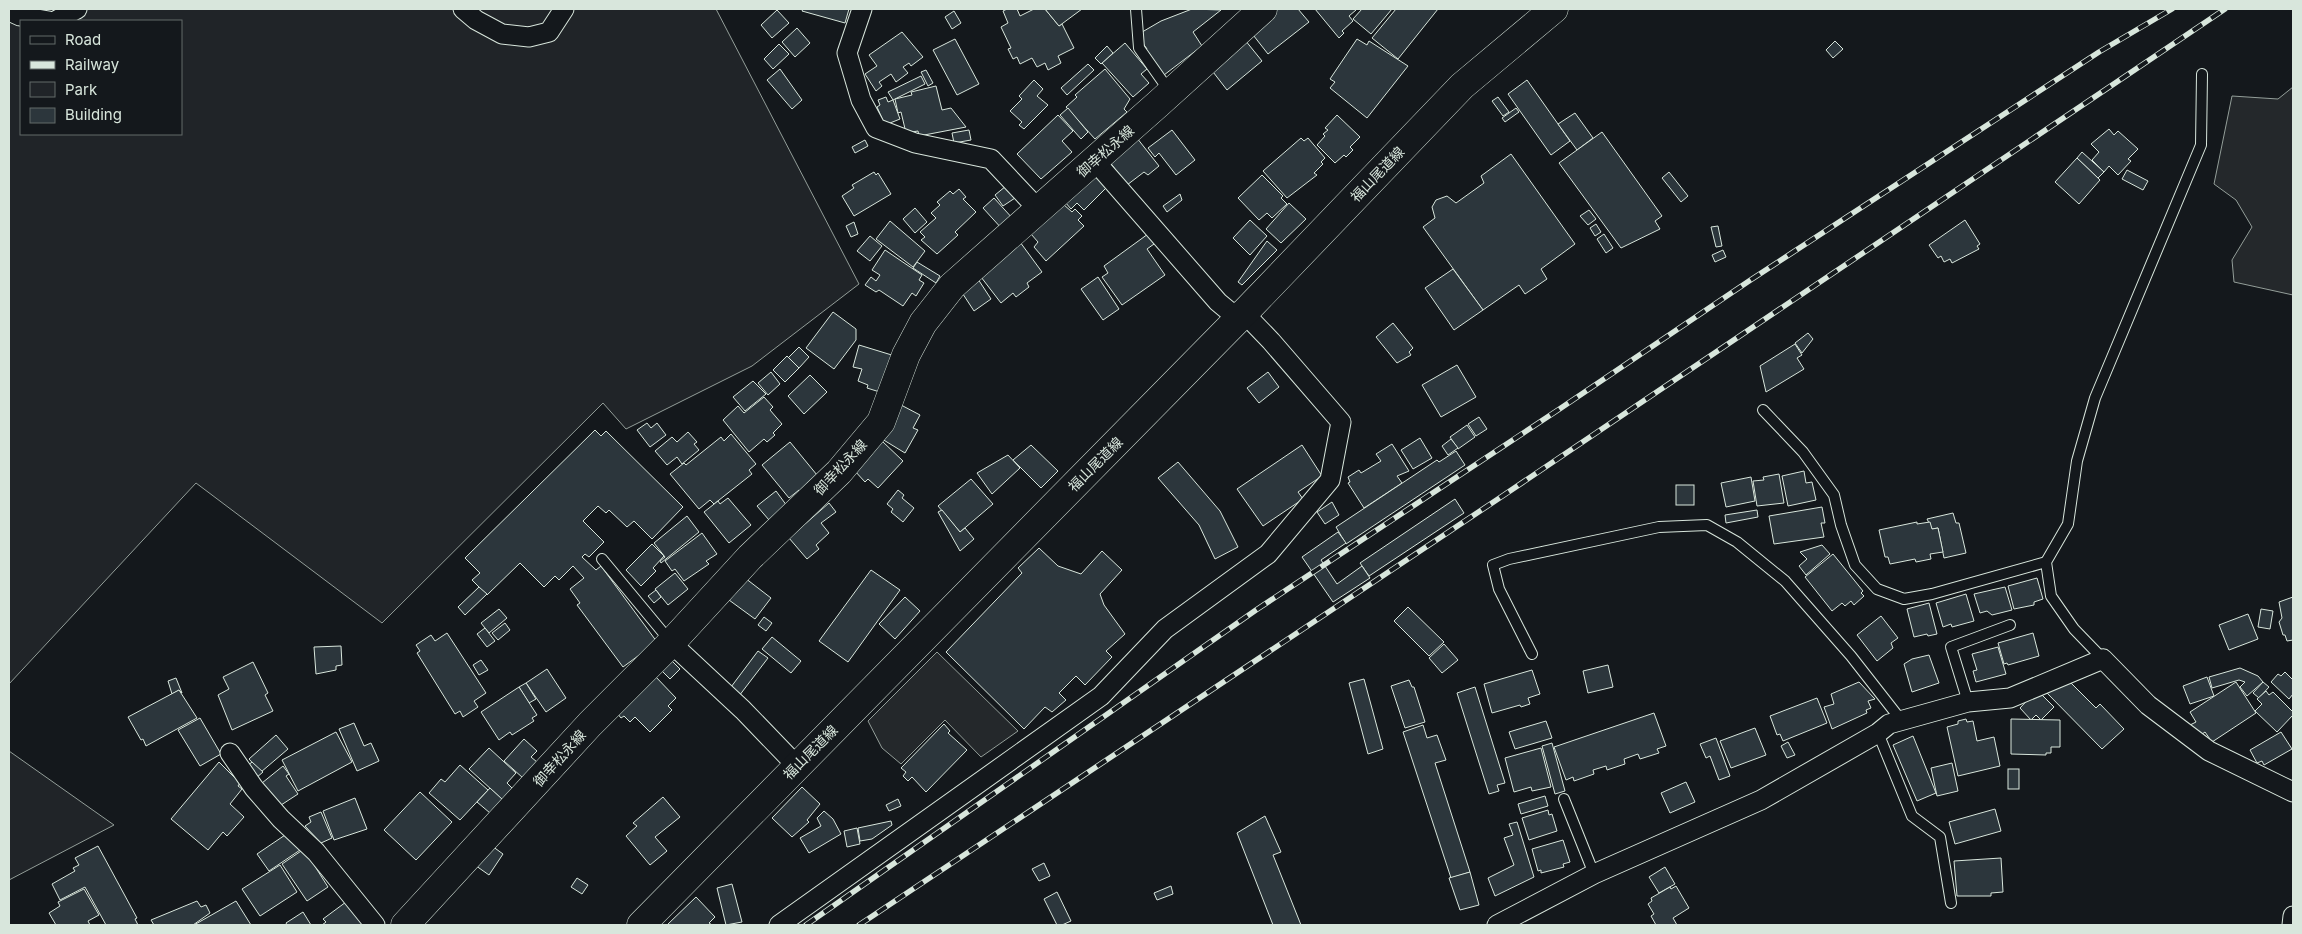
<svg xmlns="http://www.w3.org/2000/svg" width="2302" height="934" viewBox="0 0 2302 934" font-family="Inter,'Noto Sans JP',sans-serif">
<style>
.green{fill:#202428;stroke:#939e99;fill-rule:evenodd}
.parking{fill:#24282b;stroke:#939e99}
.building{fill:#2c363c;stroke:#d8e6dc}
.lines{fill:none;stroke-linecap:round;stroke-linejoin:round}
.lane-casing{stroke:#d8e6dc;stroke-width:12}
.street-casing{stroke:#d8e6dc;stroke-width:21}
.secondary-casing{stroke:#d8e6dc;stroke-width:29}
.primary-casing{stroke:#d8e6dc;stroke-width:29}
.lane{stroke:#14181c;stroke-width:10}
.street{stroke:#14181c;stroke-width:19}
.secondary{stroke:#14181c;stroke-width:28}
.primary{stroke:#14181c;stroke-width:28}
.rail-casing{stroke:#d8e6dc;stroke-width:5.5}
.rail{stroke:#14181c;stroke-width:4;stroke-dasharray:11;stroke-linecap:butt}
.labels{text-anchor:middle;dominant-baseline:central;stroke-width:4;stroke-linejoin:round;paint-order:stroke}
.street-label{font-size:14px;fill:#d8e6dc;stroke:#14181c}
</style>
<rect width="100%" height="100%" fill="#14181c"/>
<g class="green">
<path d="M9,9H716L859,284L752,366L626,429L603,403L382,623L196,483L9,684ZM21,21H181V134H21Z"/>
<polygon points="9,751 114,825 9,880"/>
</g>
<g class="parking">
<polygon points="2293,87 2293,295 2234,282 2232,260 2252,227 2236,200 2214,184 2232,96 2278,99"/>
<polygon points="937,652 1018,731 981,757 945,720 901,764 882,748 868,721"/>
</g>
<g class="building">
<polygon points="803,9 849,9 845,23 802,11"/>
<polygon points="1007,9 1017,9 1020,16 1034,9 1045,9 1059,26 1062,24 1074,48 1058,56 1061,63 1048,70 1045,63 1037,67 1032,58 1020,64 1017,57 1013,59 1008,49 1011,48 1001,27 1008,23 1003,11"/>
<polygon points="1045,9 1082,9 1059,26"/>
<polygon points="1192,9 1221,10 1193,32 1202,46 1164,75 1145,50 1147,49 1137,35 1161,21"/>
<polygon points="1276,9 1298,9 1309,22 1268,54 1250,31"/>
<polygon points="1315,9 1354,9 1356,10 1349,16 1353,21 1342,31 1344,33 1339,38"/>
<polygon points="1362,9 1392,9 1371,34 1353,19"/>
<polygon points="1396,9 1438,9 1398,59 1372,38"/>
<polygon points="777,10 789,23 772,38 761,25"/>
<polygon points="954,11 961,23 952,29 945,17"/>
<polygon points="797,28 810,43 795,57 782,42"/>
<polygon points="902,32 923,57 911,66 909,63 903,67 908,73 896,82 891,74 879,82 882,86 876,91 865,74 877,66 869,55"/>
<polygon points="955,39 979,84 957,95 933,50"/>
<polygon points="1357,39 1367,45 1369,41 1408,66 1367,118 1330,88 1335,82 1330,79"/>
<polygon points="1245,40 1262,61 1227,90 1210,68"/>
<polygon points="1835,41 1843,49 1833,58 1826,50"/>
<polygon points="1125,43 1147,69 1141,74 1149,83 1133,97 1102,63"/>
<polygon points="779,44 789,54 773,69 764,59"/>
<polygon points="1107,46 1113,53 1101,64 1095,58"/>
<polygon points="1088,64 1094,70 1067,95 1061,88"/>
<polygon points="780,69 802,100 792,109 767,80"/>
<polygon points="1105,69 1130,99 1124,109 1127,112 1095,139 1066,107 1077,97 1075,95"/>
<polygon points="926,70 933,83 928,86 921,72"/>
<polygon points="921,76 925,84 893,100 888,92"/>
<polygon points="1034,80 1043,89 1037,96 1048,105 1024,129 1019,125 1022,122 1010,111 1022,99 1019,96"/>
<polygon points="1527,80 1570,141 1551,155 1508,94"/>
<polygon points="936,86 942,110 951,108 966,127 919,136 918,131 906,133 901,112 898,113 895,99 912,95 911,92"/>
<polygon points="886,97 888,102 893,100 900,119 885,125 877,107 880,105 878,100"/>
<polygon points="1498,97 1509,112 1503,116 1492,101"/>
<polygon points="1068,108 1088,132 1081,139 1060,115"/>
<polygon points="1516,108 1519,112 1505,122 1502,118"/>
<polygon points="1575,113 1593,138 1577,150 1558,124"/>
<polygon points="1058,115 1073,131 1062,141 1072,152 1041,179 1017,154"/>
<polygon points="1337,115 1360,137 1350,147 1353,150 1346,157 1344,155 1335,163 1317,145 1325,136 1323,134 1328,130 1325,128"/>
<polygon points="2109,129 2114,135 2118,131 2138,149 2128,159 2131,161 2118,175 2109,166 2104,172 2092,160 2099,152 2091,144"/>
<polygon points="969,130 971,140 954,143 952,133"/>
<polygon points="1172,130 1195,160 1176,175 1159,153 1155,157 1148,148"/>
<polygon points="1602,132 1662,216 1655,221 1660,229 1621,248 1559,163"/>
<polygon points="1133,133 1159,166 1148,175 1144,172 1127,185 1106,157"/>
<polygon points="1301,138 1304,141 1308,138 1325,158 1321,162 1323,164 1314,173 1317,175 1287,198 1263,171"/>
<polygon points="865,140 868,146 855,153 852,147"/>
<polygon points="2082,152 2104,172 2098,178 2077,158"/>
<polygon points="1511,154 1575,244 1541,269 1547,279 1525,294 1519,285 1483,310 1423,227 1435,218 1432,207 1436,200 1447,196 1456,203 1484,183 1481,176"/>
<polygon points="2077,158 2100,180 2079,204 2055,182"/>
<polygon points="2127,170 2148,181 2143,190 2122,179"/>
<polygon points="1094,171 1108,186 1084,210 1077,203 1071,209 1065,202"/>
<polygon points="874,172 876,175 878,173 891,194 854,216 842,196 854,188 852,185"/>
<polygon points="1669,172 1688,196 1681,202 1662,178"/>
<polygon points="1262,175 1283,196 1281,198 1287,204 1272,218 1267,213 1259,220 1238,198"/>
<polygon points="1006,186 1015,198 1003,206 995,195"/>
<polygon points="959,189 966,197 963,199 976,212 955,232 958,235 937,254 921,240 925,237 920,232 936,218 931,213 940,205 937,202 950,191 953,194"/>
<polygon points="1180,194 1182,200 1167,212 1163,206"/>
<polygon points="994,198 1014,220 1003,230 983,208"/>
<polygon points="1289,203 1306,219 1281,243 1266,229"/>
<polygon points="1063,204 1072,212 1075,209 1082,216 1078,220 1084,226 1046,261 1034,247 1038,242 1031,234"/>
<polygon points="915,208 927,222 915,233 903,219"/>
<polygon points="1589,210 1596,219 1588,225 1580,216"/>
<polygon points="1250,220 1267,236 1250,255 1233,238"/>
<polygon points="1965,220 1980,244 1977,246 1979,249 1952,263 1950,259 1944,262 1941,256 1938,258 1929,245"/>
<polygon points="890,221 925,251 913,267 876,239"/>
<polygon points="854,222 858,234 851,237 846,226"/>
<polygon points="1596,224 1601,232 1595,236 1590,228"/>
<polygon points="1718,226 1722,246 1716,247 1711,227"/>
<polygon points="1148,234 1154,244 1147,249 1165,275 1122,305 1102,277 1108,273 1104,266"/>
<polygon points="1604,234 1613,248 1606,253 1597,239"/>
<polygon points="870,236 882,246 870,261 857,251"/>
<polygon points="1267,241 1277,250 1242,285 1238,282"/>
<polygon points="1020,242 1042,272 1027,283 1029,287 1016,297 1013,293 1001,303 981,277"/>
<polygon points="885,250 922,275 919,280 924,283 916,296 912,293 903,306 879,290 876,292 865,285 871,277 876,281 880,275 872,270"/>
<polygon points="1723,250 1726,257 1715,262 1712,255"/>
<polygon points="917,262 940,276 936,283 913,268"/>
<polygon points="1453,269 1483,310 1454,330 1425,288"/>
<polygon points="976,276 991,299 974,311 959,288"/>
<polygon points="1098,277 1119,309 1103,320 1081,289"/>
<polygon points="833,312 856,329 856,340 834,369 806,348"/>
<polygon points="1393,323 1413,348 1409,352 1411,355 1397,363 1376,337"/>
<polygon points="1808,333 1813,339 1802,353 1795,343"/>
<polygon points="1795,344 1802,355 1797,358 1804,369 1766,392 1760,366"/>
<polygon points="859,345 895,356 883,393 867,388 868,385 858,381 862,369 853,367"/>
<polygon points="799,347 809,357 799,368 788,358"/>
<polygon points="787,356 799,368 785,382 773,370"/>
<polygon points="1457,365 1476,397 1441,417 1422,385"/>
<polygon points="771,372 780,384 768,395 758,383"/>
<polygon points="1268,372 1279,387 1259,403 1247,388"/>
<polygon points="810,375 827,392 804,414 788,396"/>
<polygon points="753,381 766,394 745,411 733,397"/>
<polygon points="764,397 773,407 770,410 782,424 773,433 775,435 767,442 764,439 749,452 723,420 738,406 744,413"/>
<polygon points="901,405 920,415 913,428 918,430 905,453 882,439"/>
<polygon points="1479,417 1487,429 1476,436 1468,424"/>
<polygon points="647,423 651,428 657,423 666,435 650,447 637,430"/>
<polygon points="1467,425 1475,437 1458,449 1450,437"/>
<polygon points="595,430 601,436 606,431 683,507 652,539 634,521 627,527 609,510 606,513 598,506 583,521 604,542 589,557 585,554 582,557 596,570 601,566 657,642 623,667 577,605 580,603 570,589 584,578 573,566 559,580 555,576 544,587 520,563 487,595 472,580 480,573 465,558"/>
<polygon points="688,432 697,442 694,444 699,450 682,464 677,457 667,465 655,451 672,437 677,442"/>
<polygon points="731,434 756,464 749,470 752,474 714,504 710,500 699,509 670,474 684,463 686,465 721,437 724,441"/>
<polygon points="1420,438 1432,458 1413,469 1401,450"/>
<polygon points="1451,439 1458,448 1448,455 1442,446"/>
<polygon points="882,441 903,461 878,488 868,479 865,482 854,470"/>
<polygon points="790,442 817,475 807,483 809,486 801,493 799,490 789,498 762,465"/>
<polygon points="1392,444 1409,471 1397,476 1402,483 1364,508 1348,483 1350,482 1348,477 1359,470 1361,473 1381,461 1376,454"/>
<polygon points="1031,445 1058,471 1041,488 1013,460"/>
<polygon points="1302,445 1322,476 1298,492 1303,499 1263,526 1237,489"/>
<polygon points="1456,451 1465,465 1346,544 1336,527 1437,460 1439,462"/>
<polygon points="1008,455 1020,468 992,494 977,473"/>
<polygon points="1178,462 1220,511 1238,547 1215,559 1199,525 1158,478"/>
<polygon points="1804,471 1806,483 1812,482 1816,500 1788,506 1782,476"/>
<polygon points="1779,474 1784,503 1757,506 1753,481 1764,480 1763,477"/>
<polygon points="1751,477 1755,501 1726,507 1721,483"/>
<polygon points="971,479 993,504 960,532 938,506"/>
<rect x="1676" y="485" width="18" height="20"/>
<polygon points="898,490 904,495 902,498 914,508 903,522 891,512 893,509 887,504"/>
<polygon points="776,491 787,506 769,520 757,506"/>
<polygon points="728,498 751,525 729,543 704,512 718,501 720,504"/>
<polygon points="1455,499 1464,513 1369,576 1360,563"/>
<polygon points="1332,502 1339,515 1325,524 1317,512"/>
<polygon points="829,503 836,512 821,523 829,533 816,545 819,549 807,559 789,538"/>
<polygon points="1822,507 1825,523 1821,523 1824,537 1774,544 1769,516"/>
<polygon points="942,510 960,532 965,528 974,539 960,551 938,512"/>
<polygon points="1757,510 1758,517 1726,523 1725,515"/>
<polygon points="1953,513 1956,523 1959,523 1966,553 1944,558 1938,528 1932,529 1927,519"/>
<polygon points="687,516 699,532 661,563 660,561 665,557 654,543"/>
<polygon points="1917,522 1917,524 1930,522 1932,529 1938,528 1943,552 1930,554 1931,559 1916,562 1915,559 1890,564 1888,557 1885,557 1879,530"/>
<polygon points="1338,532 1346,543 1321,560 1337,584 1362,566 1370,578 1333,602 1302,557"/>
<polygon points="702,533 717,554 706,561 709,564 684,581 675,569 672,571 665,561"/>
<polygon points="652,544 664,556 653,568 656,571 641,586 626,570"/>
<polygon points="1822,545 1830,554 1806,575 1799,566 1807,559 1800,552"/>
<polygon points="1039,548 1058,566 1081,574 1102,551 1122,570 1100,594 1104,605 1125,634 1106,651 1112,657 1085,685 1076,676 1059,693 1066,700 1052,712 1045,707 1024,729 946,652 1022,573 1018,568"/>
<polygon points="1833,554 1863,591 1861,593 1864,596 1854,605 1851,601 1845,606 1842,603 1832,611 1805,577"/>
<polygon points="871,570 900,590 848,662 819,641"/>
<polygon points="675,573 688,589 668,605 655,589"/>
<polygon points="745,578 771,598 755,619 729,600"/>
<polygon points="2037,578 2043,599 2034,602 2034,605 2014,609 2008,586"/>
<polygon points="479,587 487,594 465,615 458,607"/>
<polygon points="2005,587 2012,610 1992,615 1987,611 1980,613 1974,594"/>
<polygon points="656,590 661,597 654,603 648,596"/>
<polygon points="1966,594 1974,621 1952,627 1951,624 1943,627 1936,603"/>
<polygon points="905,597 920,611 895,639 879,624"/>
<polygon points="2293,597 2293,640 2287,641 2285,635 2283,635 2279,622 2282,618 2279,602"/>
<polygon points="1929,603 1937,634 1928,636 1927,634 1914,637 1907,609"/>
<polygon points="1408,607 1444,642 1429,656 1394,621"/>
<polygon points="499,609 507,618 489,633 481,623"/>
<polygon points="2261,609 2273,611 2270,629 2258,627"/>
<polygon points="2248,614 2258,639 2229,650 2219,625"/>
<polygon points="1881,616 1898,638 1891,643 1893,648 1877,661 1857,635"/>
<polygon points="764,617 772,623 766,631 758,625"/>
<polygon points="505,623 510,630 498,640 492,633"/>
<polygon points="485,628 495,641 487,647 477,634"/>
<polygon points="447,633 486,693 474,701 478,707 463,717 460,711 455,714 417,653 420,651 416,645 431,635 435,641"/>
<polygon points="2033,633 2039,656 2008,665 2007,663 2004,664 1998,643"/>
<polygon points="772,637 801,661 791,673 762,649"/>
<polygon points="1444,644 1458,660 1442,673 1429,658"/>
<polygon points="341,646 342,665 336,666 336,670 316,674 314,647"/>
<polygon points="1998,647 2006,674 1976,682 1973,671 1977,670 1972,654"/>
<polygon points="758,651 768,658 739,696 731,690 733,688 731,687"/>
<polygon points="1929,655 1939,683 1912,692 1904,664 1912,659"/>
<polygon points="669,658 680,669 670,679 659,668"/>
<polygon points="481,660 488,670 479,675 473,665"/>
<polygon points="253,662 268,693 265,695 273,711 232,730 218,695 229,689 223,677"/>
<polygon points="1608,665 1613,687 1588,693 1583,671"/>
<polygon points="2240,668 2258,676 2263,682 2247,696 2240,687 2245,682 2239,680 2212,688 2209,677"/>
<polygon points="547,669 566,698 546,712 526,683"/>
<polygon points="1532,670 1540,694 1528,698 1530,704 1521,707 1520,705 1492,713 1484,684"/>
<polygon points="2285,672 2293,680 2293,694 2289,699 2271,682 2278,674 2281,676"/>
<polygon points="654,675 676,698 668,706 672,710 650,732 635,717 630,722 624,716 621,718 617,713"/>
<polygon points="2207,677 2214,696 2190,704 2183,686"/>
<polygon points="176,678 182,693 179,690 172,694 168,681"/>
<polygon points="1364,679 1383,749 1368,754 1349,683"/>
<polygon points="1409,680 1412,687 1414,687 1425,722 1405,728 1391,686"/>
<polygon points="2068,680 2096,708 2100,704 2124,729 2102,749 2046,692"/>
<polygon points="1859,682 1875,699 1868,701 1871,708 1866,710 1867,713 1832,729 1824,707 1834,704 1831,694"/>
<polygon points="2236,682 2256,713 2212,742 2205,732 2198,737 2190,725 2196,722 2190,712"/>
<polygon points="2263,682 2269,687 2259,698 2253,693"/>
<polygon points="526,683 536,699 529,703 519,687"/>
<polygon points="519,687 537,715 532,718 534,721 512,735 510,732 499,740 481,712"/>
<polygon points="1475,687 1505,783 1497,785 1499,791 1489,794 1457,693"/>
<polygon points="179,690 197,718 146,746 143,739 141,740 128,717"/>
<polygon points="2037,690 2054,707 2041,720 2036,715 2031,720 2020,708"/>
<polygon points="2266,691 2269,695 2273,692 2293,712 2293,715 2277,732 2255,711 2262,704 2257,699"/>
<polygon points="1817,698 1827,723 1783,741 1780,734 1777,735 1770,716"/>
<polygon points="1654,713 1666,746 1657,749 1659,753 1640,759 1638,754 1624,759 1625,764 1607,770 1606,766 1593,770 1594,774 1574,781 1573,777 1566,780 1554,747"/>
<polygon points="200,718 221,754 200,766 178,730"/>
<polygon points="1966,719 1967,722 1973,721 1977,741 1994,737 2000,766 1958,776 1947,727 1958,724 1958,721"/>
<polygon points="2011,719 2060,720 2060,747 2051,747 2051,753 2046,753 2046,755 2011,754"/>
<polygon points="1546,721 1552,738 1515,749 1509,732"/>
<polygon points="354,723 364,746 371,743 379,761 357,771 339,729"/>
<polygon points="944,724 950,731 948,733 967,750 926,792 912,777 908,781 903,776 906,772 901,768"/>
<polygon points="1423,725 1427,738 1437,735 1446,760 1435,763 1470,872 1451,878 1403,732"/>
<polygon points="1755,728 1766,755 1731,768 1720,741"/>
<polygon points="336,732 352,762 298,791 282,760"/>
<polygon points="2281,732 2292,749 2264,765 2262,761 2257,763 2250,750"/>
<polygon points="276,735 288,749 261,772 249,759"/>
<polygon points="1913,736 1936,793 1917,801 1893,745"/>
<polygon points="1716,738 1730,776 1719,780 1710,756 1706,758 1700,744"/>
<polygon points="524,739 537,751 531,757 537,762 523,778 504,761"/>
<polygon points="1788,742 1795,755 1787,758 1781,746"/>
<polygon points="1552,743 1565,791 1555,794 1542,746"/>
<polygon points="489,748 516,773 507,783 514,790 504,801 469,769"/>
<polygon points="1541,748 1551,787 1532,791 1531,787 1514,792 1505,758"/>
<polygon points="219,762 240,783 238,786 242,789 230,804 244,817 227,836 223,832 208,850 171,819"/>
<polygon points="252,762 263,772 256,778 246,767"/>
<polygon points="1952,763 1958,791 1937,796 1931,768"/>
<polygon points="460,765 488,790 460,820 429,793 441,779 445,782"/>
<polygon points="283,766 289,774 286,776 298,794 278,807 262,783"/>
<rect x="2008" y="769" width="11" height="20"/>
<polygon points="1686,782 1695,802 1670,813 1661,793"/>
<polygon points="802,787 820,804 807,820 809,822 792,837 772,818"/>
<polygon points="490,788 503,800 490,813 477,802"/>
<polygon points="420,792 452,822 416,860 384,830"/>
<polygon points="1545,796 1548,806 1521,814 1518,804"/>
<polygon points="663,797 680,817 655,837 667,851 650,865 626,836 637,826 633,823"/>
<polygon points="355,798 367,829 334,840 323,811"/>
<polygon points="898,799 901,806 889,811 886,805"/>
<polygon points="1995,809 2001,831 1955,844 1949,822"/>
<polygon points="1548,810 1549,815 1552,814 1557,831 1529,840 1522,818"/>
<polygon points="824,811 833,819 841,834 809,853 800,838 821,826 817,818"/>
<polygon points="321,812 332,838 321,843 305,826 311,822 309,817"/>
<polygon points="1265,816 1281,852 1273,855 1301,925 1273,925 1237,833"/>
<polygon points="891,821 892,825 872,839 860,841 858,828"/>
<polygon points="1517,822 1534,877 1495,896 1488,878 1514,865 1504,838 1513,835 1509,824"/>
<polygon points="857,828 860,844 847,847 844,831"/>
<polygon points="291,831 303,848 269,871 257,854"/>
<polygon points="1563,840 1570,862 1563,864 1564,867 1541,873 1541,870 1538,871 1532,849"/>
<polygon points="98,846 137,918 135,919 138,925 106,925 85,887 60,900 52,884 75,871 73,868 79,865 75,858"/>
<polygon points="492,846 503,854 489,875 472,863"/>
<polygon points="304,849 328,887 307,901 282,864"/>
<polygon points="2001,858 2003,892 1991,893 1991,896 1957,896 1954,861"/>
<polygon points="1044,863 1050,876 1039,881 1032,869"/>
<polygon points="280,865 297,892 260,916 242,889"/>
<polygon points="1665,867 1675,884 1659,893 1649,877"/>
<polygon points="1470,872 1479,905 1460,910 1449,878"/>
<polygon points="577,878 588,885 582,894 571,887"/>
<polygon points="732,884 742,922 726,925 717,888"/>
<polygon points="1171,886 1173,894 1157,900 1154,893"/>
<polygon points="1676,886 1689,908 1673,918 1677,925 1656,925 1651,916 1654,914 1648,904 1652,901 1651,898 1670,887 1671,889"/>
<polygon points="84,889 99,915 88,921 90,925 56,925 49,913 60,906 58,902"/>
<polygon points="1057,892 1071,921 1062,925 1057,925 1044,899"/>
<polygon points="696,897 715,917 709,923 712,925 667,925"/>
<polygon points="197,901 201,907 206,905 210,913 193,925 154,925 151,920"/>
<polygon points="236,901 251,925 194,925"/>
<polygon points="346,902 363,925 322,925 326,922 323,919"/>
<polygon points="303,912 311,925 287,925 286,923"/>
</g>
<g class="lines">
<g class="lane-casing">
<g id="lane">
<polyline points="1136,9 1139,48 1170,92"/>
<polyline points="1763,410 1803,452 1834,495 1841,525 1855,565 1877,589 1904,599 1932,594 2046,562"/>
<polyline points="602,559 670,641"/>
<polyline points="1532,654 1499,589 1493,565 1509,559 1659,527 1707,525 1737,542 1785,581 1851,656 1901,720"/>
<polyline points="2103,659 2074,629 2051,596 2046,562 2068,524 2077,461 2095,398 2201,145 2202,74"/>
<polyline points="1968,702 1951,647 2010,625"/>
<polyline points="1878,733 1912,816 1940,837 1951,903"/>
<polyline points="1564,799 1594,874"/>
</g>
</g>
<g class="street-casing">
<g id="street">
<polyline points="463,9 476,20 502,34 529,37 549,32 564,9"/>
<polyline points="862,9 847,53 861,100 876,128 915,143 991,159 1039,210"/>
<polyline points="9,11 20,16 49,21"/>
<polyline points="55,21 77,9"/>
<polyline points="671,643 743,710 797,766"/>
<polyline points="230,753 254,788 281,819 316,852 375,925"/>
<polyline points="779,925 1101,696 1165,629 1268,554 1330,480 1341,422 1271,341 1244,313 1230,312 1218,302 1094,160"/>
<polyline points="1497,925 1594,874 1761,800 1878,733 1889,724 1968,702 2010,698 2103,659 2148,705 2209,751 2293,792"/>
<polyline points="2292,925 2293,916"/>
</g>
</g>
<g class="secondary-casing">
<polyline id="secondary" points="405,925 590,724 671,643 750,557 839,472 881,422 906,355 923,323 952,286 1158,104 1263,9"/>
</g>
<g class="primary-casing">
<polyline id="primary" points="641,925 1244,313 1462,86 1554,9"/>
</g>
<use href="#lane" class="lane"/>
<use href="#street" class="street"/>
<use href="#secondary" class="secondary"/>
<use href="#primary" class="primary"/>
<g class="rail-casing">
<g id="rail">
<polyline points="806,925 1256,610 1561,408 1749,281 2099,52 2172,9"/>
<polyline points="859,925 1498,499 2225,9"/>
</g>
</g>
<use href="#rail" class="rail"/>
</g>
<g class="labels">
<g class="street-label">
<text transform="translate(1105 151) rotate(-41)">御幸松永線</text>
<text transform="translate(1377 174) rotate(-46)">福山尾道線</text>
<text transform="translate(1095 464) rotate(-45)">福山尾道線</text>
<text transform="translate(840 467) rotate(-47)">御幸松永線</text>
<text transform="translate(810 752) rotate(-45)">福山尾道線</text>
<text transform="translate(559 758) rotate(-48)">御幸松永線</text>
</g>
</g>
<rect width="2302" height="934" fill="none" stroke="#d8e6dc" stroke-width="20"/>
<rect x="20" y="20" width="162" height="115" fill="#14181c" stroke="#626a69"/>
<rect x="30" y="36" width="25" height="8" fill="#14181c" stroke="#626a69"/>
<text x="65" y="45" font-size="15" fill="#d8e6dc">Road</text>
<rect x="30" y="61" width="25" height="8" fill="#d8e6dc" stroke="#626a69"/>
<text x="65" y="70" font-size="15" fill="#d8e6dc">Railway</text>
<rect x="30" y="82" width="25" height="15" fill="#202428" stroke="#626a69"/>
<text x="65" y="95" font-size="15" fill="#d8e6dc">Park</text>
<rect x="30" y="108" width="25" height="15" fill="#2c363c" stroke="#626a69"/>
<text x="65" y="120" font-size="15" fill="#d8e6dc">Building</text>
</svg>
